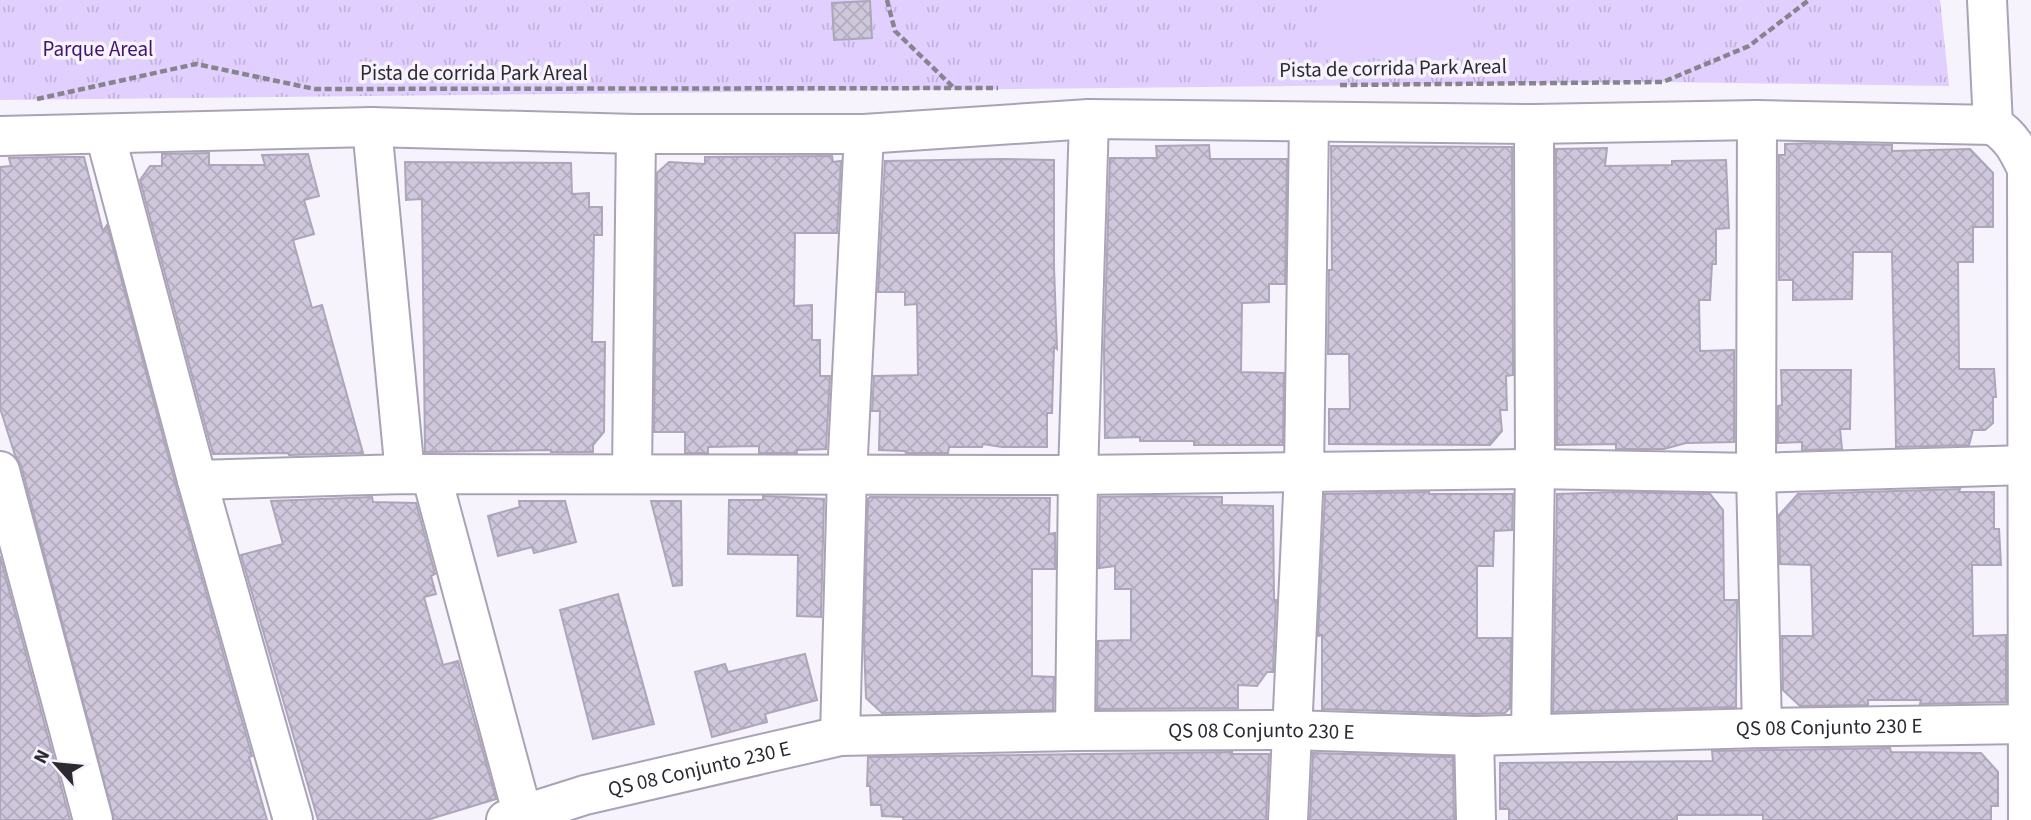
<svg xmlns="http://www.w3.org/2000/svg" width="2031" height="820" viewBox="0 0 2031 820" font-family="'Source Sans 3',sans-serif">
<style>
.grass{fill:url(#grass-tufts)}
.garden{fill:#e1cfff}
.building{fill:url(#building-cross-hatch);stroke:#ada6ba;stroke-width:2}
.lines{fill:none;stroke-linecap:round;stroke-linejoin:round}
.minor-casing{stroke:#aaa3b6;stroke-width:42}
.path{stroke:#87848d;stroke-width:4.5;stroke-dasharray:7 3.5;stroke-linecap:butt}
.minor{stroke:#fff;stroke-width:38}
.labels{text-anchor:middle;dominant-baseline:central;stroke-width:7;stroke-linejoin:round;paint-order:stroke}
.park-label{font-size:21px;fill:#431370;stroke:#f6f3fc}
.street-label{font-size:21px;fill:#2c2931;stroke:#f6f3fc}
</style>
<defs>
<pattern id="grass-tufts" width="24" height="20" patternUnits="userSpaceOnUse" patternTransform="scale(1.75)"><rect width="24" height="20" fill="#e1cfff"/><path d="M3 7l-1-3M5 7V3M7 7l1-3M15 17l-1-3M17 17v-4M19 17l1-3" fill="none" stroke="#c1b2db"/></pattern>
<pattern id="building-cross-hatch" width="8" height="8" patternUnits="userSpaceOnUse" patternTransform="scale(1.75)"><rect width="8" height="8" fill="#cfc8dc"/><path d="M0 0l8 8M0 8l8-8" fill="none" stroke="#b2acbd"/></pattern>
</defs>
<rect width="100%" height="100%" fill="#f6f3fc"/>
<polygon class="grass" points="0,0 1940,0 1949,86 1663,82 0,100"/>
<polygon class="garden" points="1319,0 1472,0 1473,47 1321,53"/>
<g class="building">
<polygon points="870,1 872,38 834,40 832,3"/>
<polygon points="1815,143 1892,145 1892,151 1970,149 1993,173 1993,227 1973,227 1973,262 1958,262 1959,369 1994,369 1996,397 1993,397 1993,423 1985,430 1973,430 1969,445 1896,447 1892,252 1853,252 1852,299 1793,300 1793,280 1779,280 1779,155 1785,155 1785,144"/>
<polygon points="1209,145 1210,159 1287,159 1285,284 1269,284 1269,302 1242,303 1241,372 1284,373 1283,445 1194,445 1194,441 1140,441 1140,437 1105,438 1104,349 1110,158 1157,158 1156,146"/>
<polygon points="1331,146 1512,147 1513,375 1506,376 1507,410 1500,410 1502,431 1490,445 1329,444 1329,409 1350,409 1349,354 1328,354 1329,270 1332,270"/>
<polygon points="1607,148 1605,166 1672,165 1672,161 1726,160 1729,228 1716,229 1716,264 1712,264 1710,300 1699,300 1700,351 1734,350 1734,442 1686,443 1664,449 1616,449 1616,444 1557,445 1556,149"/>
<polygon points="209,153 209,165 265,165 262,155 308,154 319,196 304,200 314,234 293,240 312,308 322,305 363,453 289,455 288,453 213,454 140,180 150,166 162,166 162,154"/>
<polygon points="832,156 833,162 841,161 837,233 795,233 794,306 812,305 812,340 820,340 820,376 830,376 826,449 797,450 797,453 759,453 759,446 708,447 708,453 685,453 685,432 654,432 657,173 669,162 705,164 705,157"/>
<polygon points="54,157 84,157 103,231 107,225 176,486 252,756 249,757 267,820 114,820 21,465 15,455 0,408 0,167 11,166 9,158"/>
<polygon points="1002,159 1054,160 1054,267 1057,349 1054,347 1052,413 1047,413 1047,447 1002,447 983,444 982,447 949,447 948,453 906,453 905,451 879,450 880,411 872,411 874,376 918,375 917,304 905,305 905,292 878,292 885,161"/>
<polygon points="405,162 571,163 572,194 589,193 589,207 602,207 602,235 594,235 592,342 605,342 604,432 593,445 593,452 551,452 551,450 425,452 422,199 406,200"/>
<polygon points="1781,370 1851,370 1850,429 1840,429 1842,449 1802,450 1802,442 1778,443 1778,406 1782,405"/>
<polygon points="1960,489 1959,492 1994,492 1994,529 1999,529 2001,565 1972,565 1973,636 2006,635 2006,702 1920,704 1921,700 1868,700 1868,705 1800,706 1783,690 1782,636 1813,636 1811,565 1780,564 1779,515 1798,494"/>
<polygon points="1429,492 1429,494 1513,494 1512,530 1494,531 1493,566 1477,566 1477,638 1511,638 1510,708 1505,713 1474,714 1322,709 1322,635 1318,636 1325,494"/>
<polygon points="1616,492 1710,494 1723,510 1724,600 1737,600 1736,707 1553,712 1557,494"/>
<polygon points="763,496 824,499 821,617 797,616 798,555 728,554 729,500 763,500"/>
<polygon points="1149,496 1222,497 1222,505 1273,506 1274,600 1276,600 1273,672 1267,672 1257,686 1238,685 1238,708 1097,709 1098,641 1131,640 1131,589 1115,589 1115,566 1099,568 1100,497"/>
<polygon points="372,497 373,502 416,503 435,574 431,576 436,594 424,597 443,665 458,661 496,799 427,820 318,820 241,555 283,544 271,501"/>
<polygon points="870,497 1050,498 1049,534 1055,533 1055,569 1032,569 1032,676 1054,677 1053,710 882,713 866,698 864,642 868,499"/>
<polygon points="519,501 565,501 576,542 534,553 532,547 498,556 488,516 520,507"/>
<polygon points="651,501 681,501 682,585 673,586"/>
<polygon points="0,556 70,820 0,820"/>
<polygon points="618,594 654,724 593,739 560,610"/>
<polygon points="805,654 817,700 765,714 767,722 712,737 695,672 725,664 728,672"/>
<polygon points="1890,748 1891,752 1981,753 1998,772 1998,806 1991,806 1991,820 1763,820 1763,815 1677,815 1677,820 1509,820 1509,809 1500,809 1500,763 1713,761 1712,751"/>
<polygon points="1232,752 1232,754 1269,754 1266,820 903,820 903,817 882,816 881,805 871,805 870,786 867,786 868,757"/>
<polygon points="1313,753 1453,757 1454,820 1310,820"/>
</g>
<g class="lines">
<g class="minor-casing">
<g id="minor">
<path d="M1987,0L1993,125C2011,136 2018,150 2027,169L2028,820"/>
<polyline points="1757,120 1756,473 1762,728"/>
<polyline points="372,127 405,474"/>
<polyline points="105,134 197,480 293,820"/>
<polyline points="0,136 372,127 636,134 864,134 1089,119 1534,124 1757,120 1993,125"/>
<polyline points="0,471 93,820"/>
<polyline points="632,473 636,134"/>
<polyline points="431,474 523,816"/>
<polyline points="197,480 405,474 1078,475 1535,469 1756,473 2027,465"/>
<polyline points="1075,731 1078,475 1089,119"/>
<polyline points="1531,734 1535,469 1534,124"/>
<polyline points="840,736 847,475 864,134"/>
<polyline points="1474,736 1476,820"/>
<path id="s1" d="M506,820L585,795L840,736L1075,731L1290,730L1474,736L1762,728L2027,724"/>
<polyline points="1288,820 1304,472 1309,122"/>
</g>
</g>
<g class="path">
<polyline points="887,0 895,31 954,88"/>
<polyline points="1340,85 1663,82 1749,46 1809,0"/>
<polyline points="37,99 196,64 315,89 998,88"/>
</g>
<use href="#minor" class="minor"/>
</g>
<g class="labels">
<g class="park-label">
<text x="98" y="49">Parque Areal</text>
</g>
<g class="street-label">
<text transform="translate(1393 68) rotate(-1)">Pista de corrida Park Areal</text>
<text x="474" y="73">Pista de corrida Park Areal</text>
<text stroke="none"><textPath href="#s1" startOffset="1334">QS 08 Conjunto 230 E</textPath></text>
<text stroke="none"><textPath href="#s1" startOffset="766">QS 08 Conjunto 230 E</textPath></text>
<text stroke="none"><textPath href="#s1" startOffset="200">QS 08 Conjunto 230 E</textPath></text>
</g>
</g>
<g transform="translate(56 764) rotate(297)" stroke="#f6f3fc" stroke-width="5" paint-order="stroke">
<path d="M0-5L12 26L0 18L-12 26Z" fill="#2c2931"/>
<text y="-10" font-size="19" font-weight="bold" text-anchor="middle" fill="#2c2931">N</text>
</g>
</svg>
